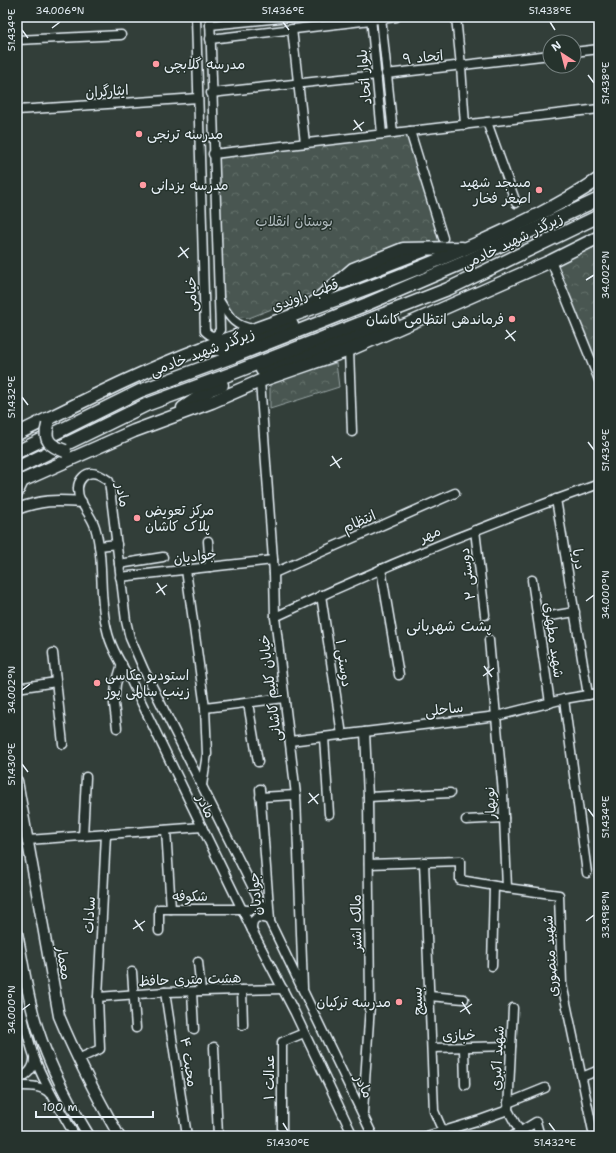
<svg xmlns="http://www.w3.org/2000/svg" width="616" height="1153" viewBox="0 0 616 1153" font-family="'Shantell Sans','Playpen Sans Arabic',sans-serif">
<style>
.park{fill:url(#park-crowns);stroke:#98a4a4}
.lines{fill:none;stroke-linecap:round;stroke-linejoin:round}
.minor-casing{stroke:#e8f1f8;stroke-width:11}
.major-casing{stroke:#e8f1f8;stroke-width:13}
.highway-casing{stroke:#e8f1f8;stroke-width:15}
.minor{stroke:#26332d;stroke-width:8}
.major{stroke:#26332d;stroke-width:10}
.highway{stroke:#26332d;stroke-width:12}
.highway-bridge-casing{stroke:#e8f1f8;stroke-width:15;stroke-linecap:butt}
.highway-bridge{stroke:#26332d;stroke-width:12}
.ticks{fill:none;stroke:#e8f1f8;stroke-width:1.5}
.poi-dot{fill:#ff9aa2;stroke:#26332d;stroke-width:1.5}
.labels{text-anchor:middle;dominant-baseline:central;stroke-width:3;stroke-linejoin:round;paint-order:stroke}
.street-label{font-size:14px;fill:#e8f1f8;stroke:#26332d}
.poi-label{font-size:14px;fill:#e8f1f8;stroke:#26332d;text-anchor:start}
.park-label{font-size:14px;fill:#b0bbbe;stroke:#26332d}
.neighbourhood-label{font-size:15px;fill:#e8f1f8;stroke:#26332d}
.neatline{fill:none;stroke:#e8f1f8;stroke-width:1.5}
.ticks-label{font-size:10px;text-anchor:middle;fill:#e8f1f8}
</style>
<defs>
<pattern id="park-crowns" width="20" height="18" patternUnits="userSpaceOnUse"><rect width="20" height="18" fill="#495651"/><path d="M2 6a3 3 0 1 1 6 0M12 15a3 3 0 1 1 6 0" fill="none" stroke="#636f6b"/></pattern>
</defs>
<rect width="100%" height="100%" fill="#323e39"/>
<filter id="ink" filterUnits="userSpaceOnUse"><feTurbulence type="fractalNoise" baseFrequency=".025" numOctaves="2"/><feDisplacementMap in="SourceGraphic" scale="8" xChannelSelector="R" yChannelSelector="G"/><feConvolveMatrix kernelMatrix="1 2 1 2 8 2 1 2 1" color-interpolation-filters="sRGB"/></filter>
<g filter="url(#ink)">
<g class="park">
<polygon points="415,134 444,241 249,318 233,316 224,297 213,154"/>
<polygon points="599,244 599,362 595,364 557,263 584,252"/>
<polygon points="336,363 339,387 270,409 270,382"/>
</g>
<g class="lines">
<g class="minor-casing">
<g id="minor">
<path d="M196,17L205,331C211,337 215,338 220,330L210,17"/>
<polyline points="371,17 382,134"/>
<polyline points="381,17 393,133"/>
<polyline points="456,17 461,66 465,125"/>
<polyline points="210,25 291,17"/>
<polyline points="292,29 305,143"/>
<polyline points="210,39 396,17"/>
<polyline points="17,40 121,35"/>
<polyline points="574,52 599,49"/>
<polyline points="386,74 550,55"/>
<polyline points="211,93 377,75"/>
<polyline points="17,110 198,98"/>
<polyline points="487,122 516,203"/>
<polyline points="410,131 443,238"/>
<polyline points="213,154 599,109"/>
<polyline points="551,261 599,380"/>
<path d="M219,300C229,316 233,326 253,329"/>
<polyline points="349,350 352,432"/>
<polyline points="260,381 274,573 275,617 296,795 303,988"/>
<polyline points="556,499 588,695"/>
<polyline points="475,530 485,615"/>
<polyline points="208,541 210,567"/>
<polyline points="99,546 117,544"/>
<polyline points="119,564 163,557"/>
<polyline points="381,569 399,675"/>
<polyline points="186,570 205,708 207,754 202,785"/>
<polyline points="274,573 455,493"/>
<polyline points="120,577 273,560"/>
<polyline points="532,580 550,703"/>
<polyline points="321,595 342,735"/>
<path d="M275,617C381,567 489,523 599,484"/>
<polyline points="538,618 575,612"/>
<polyline points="489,640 503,793 507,888"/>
<polyline points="53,653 63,744"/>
<polyline points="17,688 56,682"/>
<polyline points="564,699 587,873"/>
<polyline points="248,703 258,762"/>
<polyline points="205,708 284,698"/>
<polyline points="117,728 114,704 116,684 122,664"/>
<polyline points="324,737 329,814"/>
<polyline points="290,741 497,716 564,699 599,693"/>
<polyline points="260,789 270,920"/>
<polyline points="260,797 296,795"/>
<polyline points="368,797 450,793"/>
<polyline points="466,820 504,818"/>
<polyline points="166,830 171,909"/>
<polyline points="83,836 86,777"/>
<polyline points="28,840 202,827"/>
<polyline points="424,862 434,1111 445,1136"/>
<polyline points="369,864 460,861 460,880 507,888 559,895 562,984 594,1136"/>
<path d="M252,930C252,924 252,920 258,917L268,919"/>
<path d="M159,931V909H242C251,912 257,908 258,898"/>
<polyline points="198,962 201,991"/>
<polyline points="492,966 494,886"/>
<polyline points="132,972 136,1028"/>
<path d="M17,990C22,1013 27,1037 35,1059C45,1086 61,1111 75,1136"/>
<polyline points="242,990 243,1025"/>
<polyline points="165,992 187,1136"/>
<polyline points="192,992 194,1029"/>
<polyline points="429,996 464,999"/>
<polyline points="98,997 165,992 283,989"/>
<polyline points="513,1008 508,1110 520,1132"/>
<polyline points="214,1047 218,1136"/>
<polyline points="432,1048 511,1046"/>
<polyline points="464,1048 465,1085"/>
<polyline points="78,1059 100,1049 98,997 106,834"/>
<polyline points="582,1077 599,1070"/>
<path d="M17,1081C26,1075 34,1070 34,1059"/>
<path d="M17,1086C28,1086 42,1085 50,1094"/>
<polyline points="508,1103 545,1088"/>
<polyline points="363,1112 370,1005 368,797 365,732"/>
<polyline points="282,1136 282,1042 304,1033"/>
<path d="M353,1136L295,1013L252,930L132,683C123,666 111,649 107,630C98,596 105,560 95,527C91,513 77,503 78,488C78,484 79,481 83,477C91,469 101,475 109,481L126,621L130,638L144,670L271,924L373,1136"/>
<polyline points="427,1136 480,1120 508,1110"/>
<polyline points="513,1136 536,1122 540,1136"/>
</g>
</g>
<g class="major-casing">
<g id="major">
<polyline points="17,494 24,479"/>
<path d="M17,509C41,500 55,500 81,502"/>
<path d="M17,781L59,1016C76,1057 97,1097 119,1136"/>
<path d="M17,933C22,957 25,981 31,1005C42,1052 64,1095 89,1136"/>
</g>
</g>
<g class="highway-casing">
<g id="highway">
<polyline points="343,282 423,251"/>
<polyline points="309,307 353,269 403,249 462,248"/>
<polyline points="209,349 227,349 292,325"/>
<polyline points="262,370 393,322"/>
<polyline points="183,408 211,389 222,385"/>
<path d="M17,434C78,404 139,372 203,348C295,314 388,283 478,243C520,224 561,205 599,179"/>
<polyline points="17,452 140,391 232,357 367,304 467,261 599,199"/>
<polyline points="17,468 146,405 233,373 448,289 599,216"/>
<polyline points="17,483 134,431 212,402 260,381 349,350 551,261 599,237"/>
</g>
</g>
<use href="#minor" class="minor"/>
<use href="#major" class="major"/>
<use href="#highway" class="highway"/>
<g class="highway-bridge-casing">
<path id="highway-bridge" d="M48,425C43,441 51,446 65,451"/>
</g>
<use href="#highway-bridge" class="highway-bridge"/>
</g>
</g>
<path class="ticks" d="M283,22L289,30M550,22L555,30M52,28L60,22M22,30L28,38M588,75L594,83M354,120L362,131M353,130L364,122M180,247L188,258M178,257L189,248M586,280L594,275M506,330L515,341M505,339L516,331M22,397L28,405M588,442L594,450M332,456L340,468M330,466L342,458M157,583L165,595M156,593L167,585M586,601L594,595M484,666L492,677M483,676L494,668M22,690L30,684M22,764L28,772M309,793L318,804M308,803L319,794M588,809L594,817M135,920L143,931M586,921L594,915M133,929L145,921M462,1002L470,1014M22,1010L30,1004M460,1012L472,1004M283,1123L288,1131M549,1123L555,1131"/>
<g class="poi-dot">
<circle cx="156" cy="64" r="4"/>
<circle cx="139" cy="134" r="4"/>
<circle cx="143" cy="185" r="4"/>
<circle cx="539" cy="190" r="4"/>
<circle cx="512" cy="319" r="4"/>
<circle cx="137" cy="518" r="4"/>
<circle cx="97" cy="683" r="4"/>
<circle cx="399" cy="1002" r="4"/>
</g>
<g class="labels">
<g class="street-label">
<text transform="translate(423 57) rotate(-6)">اتحاد ۹</text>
<text transform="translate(364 77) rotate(-95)">بلوار اتحاد</text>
<text transform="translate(107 91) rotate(-4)">ایثارگران</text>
<text transform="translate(512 241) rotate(-26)">زیرگذر شهید خادمی</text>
<text transform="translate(191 294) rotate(-92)">خیامی</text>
<text transform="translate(305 295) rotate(-20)">قطب راوندی</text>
<text transform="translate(202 352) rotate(-21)">زیرگذر شهید خادمی</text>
<text transform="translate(123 495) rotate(79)">مادر</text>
<text transform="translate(359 521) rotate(-24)">انتظام</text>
<text transform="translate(430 534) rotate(-23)">مهر</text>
<text transform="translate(195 556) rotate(-7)">جوادیان</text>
<text transform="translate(579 559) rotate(81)">دریا</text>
<text transform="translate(467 574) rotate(-97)">دوستی ۲</text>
<text transform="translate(554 640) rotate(82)">شهید مطهری</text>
<text transform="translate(344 663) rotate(82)">دوستی ۱</text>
<text transform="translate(270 688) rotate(-97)">خیابان کلیم کاشانی</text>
<text transform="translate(444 709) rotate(-7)">ساحلی</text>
<text transform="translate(490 803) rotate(-93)">نوبهار</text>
<text transform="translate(206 806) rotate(64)">مادر</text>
<text transform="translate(255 894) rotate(-95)">جوادیان</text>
<text x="190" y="896">شکوفه</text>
<text transform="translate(89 915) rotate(-87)">سادات</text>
<text transform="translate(356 923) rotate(-91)">مالک اشتر</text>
<text transform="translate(550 956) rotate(-94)">شهید منصوری</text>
<text transform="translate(64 963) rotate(81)">معمار</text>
<text transform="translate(190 979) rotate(-2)">هشت متری حافظ</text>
<text transform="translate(417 1001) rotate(-92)">بسیج</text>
<text transform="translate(459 1035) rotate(-1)">خبازی</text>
<text transform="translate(497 1058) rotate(-87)">شهید اکبری</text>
<text transform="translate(189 1062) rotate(81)">محبت ۴</text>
<text transform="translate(269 1077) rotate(-90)">عدالت ۱</text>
<text transform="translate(364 1086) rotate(64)">مادر</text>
</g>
<g class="poi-label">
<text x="164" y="64">مدرسه گلابچی</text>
<text x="147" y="134">مدرسه ترنجی</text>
<text x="531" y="182" text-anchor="end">مسجد شهید<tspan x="531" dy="16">اصغر فخار</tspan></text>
<text x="151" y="185">مدرسه یزدانی</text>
<text x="504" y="319" text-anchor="end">فرماندهی انتظامی کاشان</text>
<text x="145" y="510">مرکز تعویض<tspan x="145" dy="16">پلاک کاشان</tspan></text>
<text x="105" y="675">استودیو عکاسی<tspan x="105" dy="16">زینب سالمی پور</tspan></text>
<text x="391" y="1002" text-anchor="end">مدرسه ترکیان</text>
</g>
<g class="park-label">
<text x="294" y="221">بوستان انقلاب</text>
</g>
<g class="neighbourhood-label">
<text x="449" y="626">پشت شهربانی</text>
</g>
</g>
<rect width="616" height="1153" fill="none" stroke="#26332d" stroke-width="44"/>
<g transform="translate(562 54) rotate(324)"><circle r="19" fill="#26332d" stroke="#747f7e"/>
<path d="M0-3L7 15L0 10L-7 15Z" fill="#ff9aa2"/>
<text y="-6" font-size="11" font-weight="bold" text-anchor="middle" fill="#e8f1f8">N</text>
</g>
<path d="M36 1111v6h117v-6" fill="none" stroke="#e8f1f8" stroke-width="2"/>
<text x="42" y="1111" font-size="12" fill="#e8f1f8" stroke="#26332d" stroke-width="3" paint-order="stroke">100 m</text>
<rect x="22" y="22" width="572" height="1109" class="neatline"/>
<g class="ticks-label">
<text x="60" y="14">34.006°N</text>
<text x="283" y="14">51.436°E</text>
<text x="550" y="14">51.438°E</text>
<text transform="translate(11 30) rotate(-90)" y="4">51.434°E</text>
<text transform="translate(605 83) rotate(-90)" y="4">51.438°E</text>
<text transform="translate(605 275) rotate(-90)" y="4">34.002°N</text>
<text transform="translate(11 397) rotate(-90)" y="4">51.432°E</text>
<text transform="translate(605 450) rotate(-90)" y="4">51.436°E</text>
<text transform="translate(605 595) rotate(-90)" y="4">34.000°N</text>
<text transform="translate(11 690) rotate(-90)" y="4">34.002°N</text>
<text transform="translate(11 764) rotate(-90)" y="4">51.430°E</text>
<text transform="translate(605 817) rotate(-90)" y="4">51.434°E</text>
<text transform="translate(605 915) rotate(-90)" y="4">33.998°N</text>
<text transform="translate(11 1010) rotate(-90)" y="4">34.000°N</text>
<text x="288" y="1146">51.430°E</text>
<text x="555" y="1146">51.432°E</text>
</g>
</svg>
